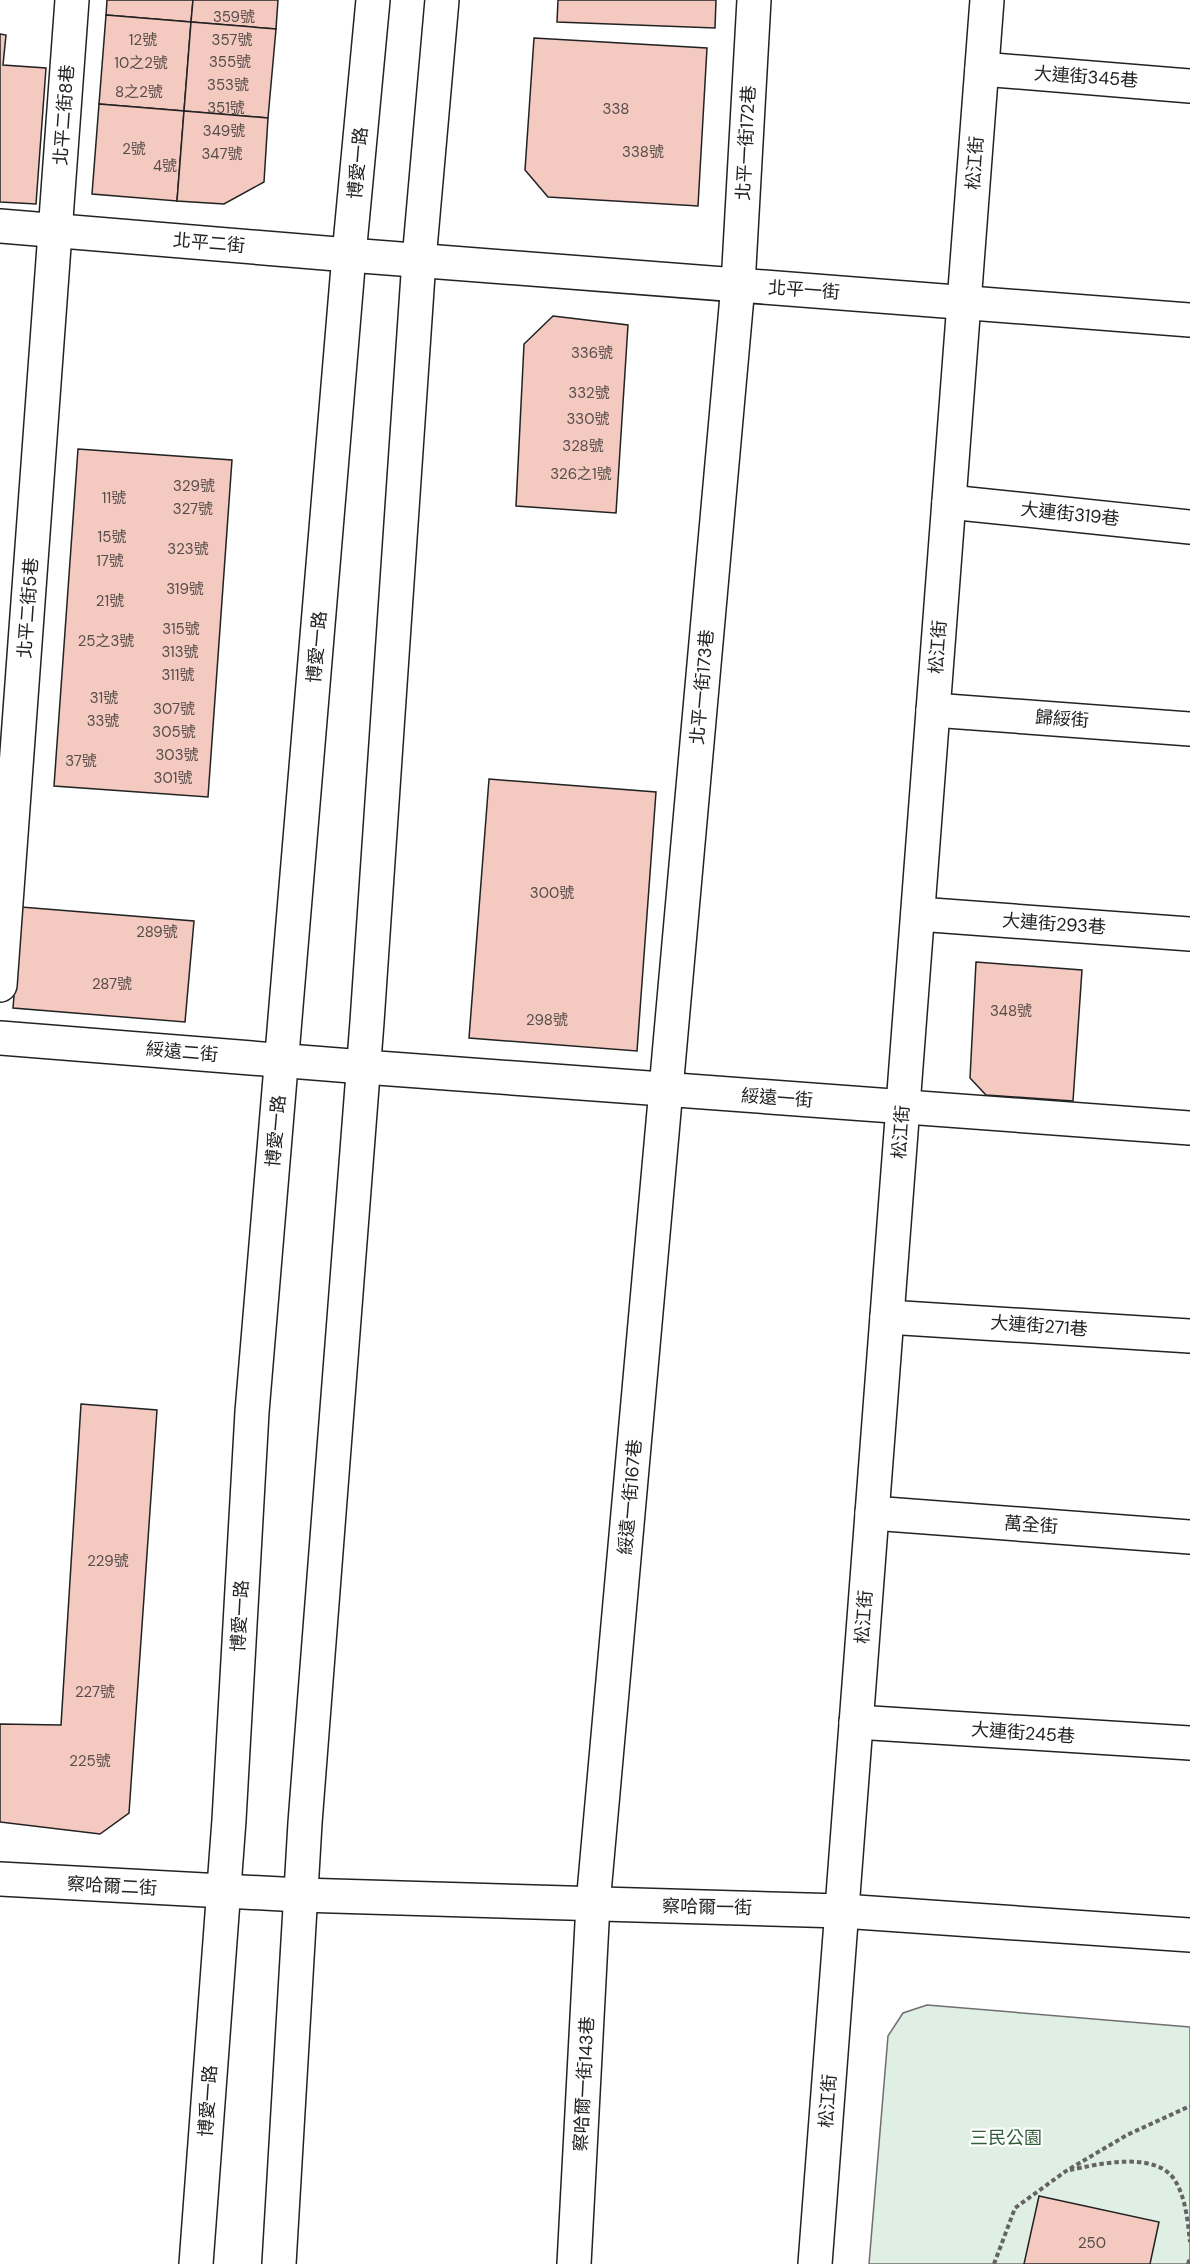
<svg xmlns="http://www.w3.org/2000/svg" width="1190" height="2264" viewBox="0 0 1190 2264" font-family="'DM Sans','Noto Sans TC',sans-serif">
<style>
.green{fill:#e0efe3;stroke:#6f6f6f;stroke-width:1.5}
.building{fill:#f3c9c0;stroke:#222;stroke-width:1.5}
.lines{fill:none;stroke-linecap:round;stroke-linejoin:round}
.minor-casing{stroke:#222;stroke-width:36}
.major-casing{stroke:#222;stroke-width:36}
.path{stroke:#646464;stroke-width:4;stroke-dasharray:4.5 3;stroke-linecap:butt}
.minor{stroke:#fff;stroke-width:33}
.major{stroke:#fff;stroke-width:33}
.labels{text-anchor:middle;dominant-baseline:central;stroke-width:4.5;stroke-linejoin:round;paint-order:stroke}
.number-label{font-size:15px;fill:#564c4a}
.street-label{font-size:18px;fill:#222;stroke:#fff}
.park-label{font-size:18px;fill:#2f5e38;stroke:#fff}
</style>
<rect width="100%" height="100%" fill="#fff"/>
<polygon class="green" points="927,2005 1190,2027 1190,2264 869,2264 888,2036 903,2013"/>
<g class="building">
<polygon points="107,0 193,0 191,22 106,15"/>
<polygon points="193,0 278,0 276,29 191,22"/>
<polygon points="558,0 716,0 715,28 557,22"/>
<polygon points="106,15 191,22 184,111 99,104"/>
<polygon points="191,22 276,29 268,118 184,111"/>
<polygon points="0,34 6,35 3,65 46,68 36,204 0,202"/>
<polygon points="534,38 707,48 698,206 548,197 525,170"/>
<polygon points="99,104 184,111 177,201 92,194"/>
<polygon points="184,111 268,118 264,182 224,204 177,201"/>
<polygon points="553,316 628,325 616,513 516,506 524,344"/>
<polygon points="78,449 232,460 208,797 54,786"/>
<polygon points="489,779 656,792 637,1051 469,1038"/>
<polygon points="21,907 194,921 185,1022 13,1008"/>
<polygon points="976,962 1082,970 1073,1101 986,1095 970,1078"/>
<polygon points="81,1404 157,1410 129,1813 100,1834 0,1822 0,1724 61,1725"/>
<polygon points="1039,2196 1159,2222 1150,2264 1024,2264"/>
</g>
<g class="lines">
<g class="minor-casing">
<g id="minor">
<polyline points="982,69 1190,86"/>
<polyline points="0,226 349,255 1190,320"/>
<polyline points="949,502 1190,527"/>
<polyline points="933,710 1190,729"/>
<polyline points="918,914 1190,934"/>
<polyline points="0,985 72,0"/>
<polyline points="0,1038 364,1067 1190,1128"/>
<polyline points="887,1317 1190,1336"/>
<polyline points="872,1513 1190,1537"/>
<polyline points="856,1722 1190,1743"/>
<polyline points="0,1879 300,1895 842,1911 1190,1935"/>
<polyline points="574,2264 593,1904 738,285 754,0"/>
<polyline points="815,2264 987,0"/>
</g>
</g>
<g class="major-casing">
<g id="major">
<polyline points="196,2264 229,1820 252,1412 349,255 373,0"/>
<polyline points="279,2264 305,1823 367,1022 419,260 442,0"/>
</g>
</g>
<g class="path">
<path d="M1070,2170C1099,2164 1160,2149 1177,2184C1186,2201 1188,2223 1190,2242"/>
<polyline points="994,2264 1015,2208 1066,2171 1127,2135 1190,2106"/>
<polyline points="1188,2264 1190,2258"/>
</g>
<use href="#minor" class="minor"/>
<use href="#major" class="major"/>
</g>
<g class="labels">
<g class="number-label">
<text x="234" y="17">359號</text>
<text x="143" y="40">12號</text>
<text x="232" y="40">357號</text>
<text x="230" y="62">355號</text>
<text x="141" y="63">10之2號</text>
<text x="228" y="85">353號</text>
<text x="139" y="92">8之2號</text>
<text x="226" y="108">351號</text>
<text x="616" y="109">338</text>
<text x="224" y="131">349號</text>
<text x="134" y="149">2號</text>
<text x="643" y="152">338號</text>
<text x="222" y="154">347號</text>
<text x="165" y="166">4號</text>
<text x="592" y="353">336號</text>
<text x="589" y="393">332號</text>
<text x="588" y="419">330號</text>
<text x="583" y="446">328號</text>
<text x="581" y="474">326之1號</text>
<text x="194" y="486">329號</text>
<text x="114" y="498">11號</text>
<text x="193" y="509">327號</text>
<text x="112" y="537">15號</text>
<text x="188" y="549">323號</text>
<text x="110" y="561">17號</text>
<text x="185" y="589">319號</text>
<text x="110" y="601">21號</text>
<text x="181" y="629">315號</text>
<text x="106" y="641">25之3號</text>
<text x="180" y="652">313號</text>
<text x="178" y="675">311號</text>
<text x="104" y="698">31號</text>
<text x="174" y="709">307號</text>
<text x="103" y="721">33號</text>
<text x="174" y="732">305號</text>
<text x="177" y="755">303號</text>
<text x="81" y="761">37號</text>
<text x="173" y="778">301號</text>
<text x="552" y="893">300號</text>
<text x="157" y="932">289號</text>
<text x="112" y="984">287號</text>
<text x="1011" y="1011">348號</text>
<text x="547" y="1020">298號</text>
<text x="108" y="1561">229號</text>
<text x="95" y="1692">227號</text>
<text x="90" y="1761">225號</text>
<text x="1092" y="2243">250</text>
</g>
<g class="street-label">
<text transform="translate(1086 77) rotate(4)">大連街345巷</text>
<text transform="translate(64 115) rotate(-86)">北平二街8巷</text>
<text transform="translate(746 143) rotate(-87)">北平一街172巷</text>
<text transform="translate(358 163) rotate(-85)">博愛一路</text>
<text transform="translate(975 163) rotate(-86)">松江街</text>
<text transform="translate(209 243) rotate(5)">北平二街</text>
<text transform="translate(804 290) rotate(4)">北平一街</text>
<text transform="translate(1070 514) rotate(6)">大連街319巷</text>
<text transform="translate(28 608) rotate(-86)">北平二街5巷</text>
<text transform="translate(317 647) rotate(-85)">博愛一路</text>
<text transform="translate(938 647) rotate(-86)">松江街</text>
<text transform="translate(702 687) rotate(-85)">北平一街173巷</text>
<text transform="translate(1062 719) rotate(4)">歸綏街</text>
<text transform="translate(1054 924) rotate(4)">大連街293巷</text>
<text transform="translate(182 1052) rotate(5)">綏遠二街</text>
<text transform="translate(777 1098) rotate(4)">綏遠一街</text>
<text transform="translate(276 1131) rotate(-85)">博愛一路</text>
<text transform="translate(901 1132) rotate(-86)">松江街</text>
<text transform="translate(1039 1326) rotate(4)">大連街271巷</text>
<text transform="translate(630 1497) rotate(-85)">綏遠一街167巷</text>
<text transform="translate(1031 1525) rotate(4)">萬全街</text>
<text transform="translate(240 1616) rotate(-87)">博愛一路</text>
<text transform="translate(864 1617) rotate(-86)">松江街</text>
<text transform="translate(1023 1733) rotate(4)">大連街245巷</text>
<text transform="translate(112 1886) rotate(3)">察哈爾二街</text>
<text transform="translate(707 1907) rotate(1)">察哈爾一街</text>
<text transform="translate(584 2084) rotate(-87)">察哈爾一街143巷</text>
<text transform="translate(208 2101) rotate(-86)">博愛一路</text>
<text transform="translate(828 2101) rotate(-86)">松江街</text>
</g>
<g class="park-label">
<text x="1006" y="2138">三民公園</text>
</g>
</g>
</svg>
